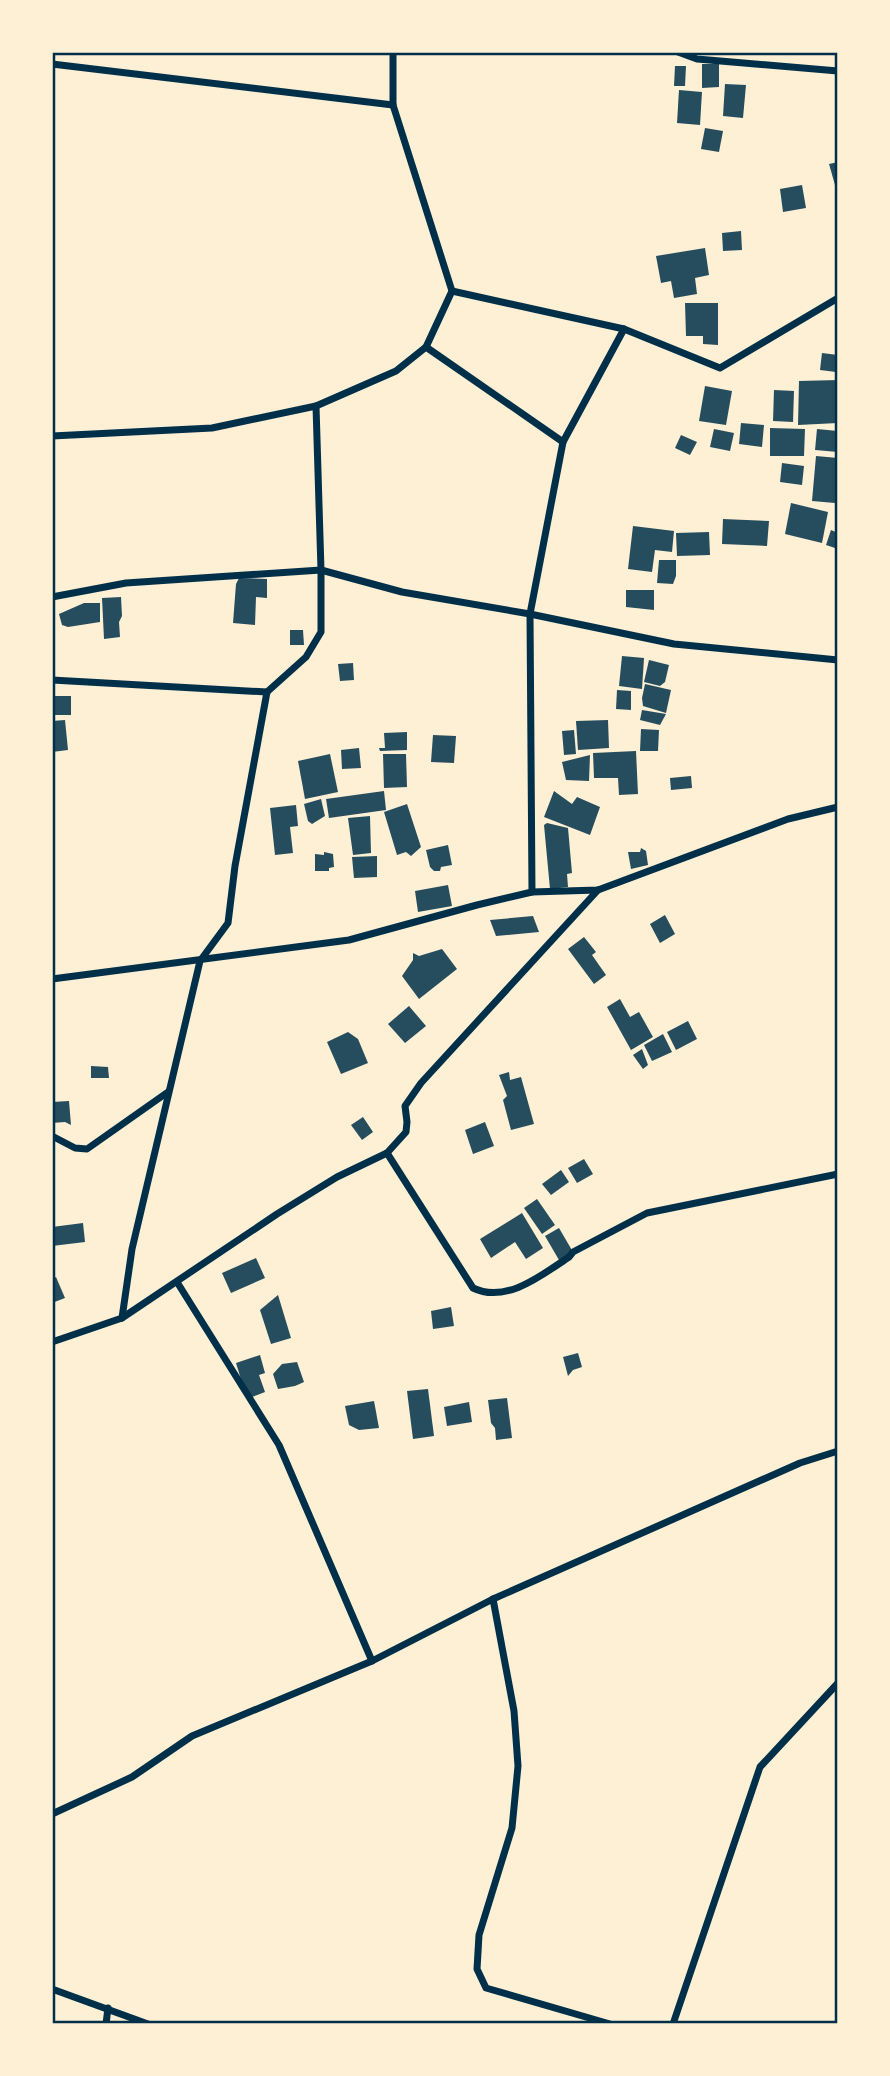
<svg xmlns="http://www.w3.org/2000/svg" width="890" height="2076" viewBox="0 0 890 2076" font-family="'Varela Round',sans-serif">
<style>
.building{fill:#264d5e}
.lines{fill:none;stroke-linecap:round;stroke-linejoin:round}
.minor{stroke:#003049;stroke-width:7}
.neatline{fill:none;stroke:#003049;stroke-width:2.5}
</style>
<rect width="100%" height="100%" fill="#fdf0d5"/>
<g class="building">
<polygon points="702,64 719,64 719,87 702,88"/>
<polygon points="675,66 686,66 685,86 674,86"/>
<polygon points="725,84 746,85 743,118 723,116"/>
<polygon points="679,90 702,92 700,125 677,123"/>
<polygon points="705,128 723,131 719,152 701,149"/>
<polygon points="838,162 838,192 837,192 829,164"/>
<polygon points="802,185 806,208 783,212 780,189"/>
<polygon points="741,231 742,250 723,251 722,233"/>
<polygon points="705,248 709,275 695,278 697,294 674,298 671,281 661,283 656,256"/>
<polygon points="685,303 718,303 718,345 703,344 703,336 686,336"/>
<polygon points="822,353 838,355 836,372 820,370"/>
<polygon points="838,380 838,423 798,425 799,381"/>
<polygon points="705,386 732,391 726,425 699,421"/>
<polygon points="774,390 794,391 793,422 773,421"/>
<polygon points="741,423 764,425 762,447 739,444"/>
<polygon points="770,428 805,429 804,456 770,456"/>
<polygon points="714,429 734,433 730,451 710,447"/>
<polygon points="817,429 838,431 838,452 815,450"/>
<polygon points="681,435 697,442 690,455 675,448"/>
<polygon points="816,456 838,458 835,503 812,501"/>
<polygon points="782,463 804,466 802,485 780,482"/>
<polygon points="791,503 828,512 822,543 785,534"/>
<polygon points="723,519 769,521 767,546 722,544"/>
<polygon points="633,526 674,531 672,552 655,550 652,572 628,569"/>
<polygon points="831,530 838,533 838,549 826,545"/>
<polygon points="709,532 710,555 677,556 676,533"/>
<polygon points="659,560 676,560 676,576 673,584 657,583"/>
<polygon points="239,578 267,579 267,598 256,597 255,625 233,623 236,584"/>
<polygon points="626,590 654,590 654,610 626,607"/>
<polygon points="121,597 122,616 119,622 120,637 104,639 102,598"/>
<polygon points="84,603 100,603 100,622 68,627 62,625 59,614"/>
<polygon points="290,630 303,630 304,645 290,645"/>
<polygon points="622,656 644,658 642,689 619,686"/>
<polygon points="649,660 669,665 665,682 660,686 644,682"/>
<polygon points="353,663 354,680 340,681 338,664"/>
<polygon points="645,684 671,690 666,713 643,706 642,698"/>
<polygon points="617,690 631,691 631,710 616,709"/>
<rect x="53" y="696" width="18" height="19"/>
<polygon points="642,710 666,714 660,725 640,720"/>
<polygon points="65,720 68,750 52,752 52,721"/>
<polygon points="608,720 609,748 578,750 576,721"/>
<polygon points="641,729 659,730 658,751 640,751"/>
<polygon points="574,730 576,754 564,755 562,731"/>
<polygon points="407,732 407,750 380,751 379,748 385,748 384,733"/>
<polygon points="433,735 456,736 454,763 431,762"/>
<polygon points="359,748 361,768 342,769 341,750"/>
<polygon points="636,751 638,794 619,795 618,778 594,778 593,753"/>
<polygon points="330,754 338,792 305,799 298,761"/>
<polygon points="383,754 406,754 407,787 384,788"/>
<polygon points="590,755 589,781 566,780 562,762"/>
<polygon points="691,776 692,788 671,790 670,778"/>
<polygon points="384,791 386,810 329,818 326,799"/>
<polygon points="554,791 572,804 577,797 600,807 590,835 544,817"/>
<polygon points="321,799 325,816 312,824 308,821 304,804"/>
<polygon points="407,804 421,847 411,856 406,852 397,855 384,812"/>
<polygon points="296,805 298,826 290,827 293,853 275,855 270,808"/>
<polygon points="370,816 371,853 353,855 348,818"/>
<polygon points="547,823 568,828 572,873 567,874 568,887 550,889 544,825"/>
<polygon points="448,845 452,865 441,867 440,871 434,871 430,867 426,850"/>
<polygon points="641,848 646,851 648,865 631,869 628,852 640,852"/>
<polygon points="324,852 333,854 334,867 329,868 329,871 315,871 315,854 324,855"/>
<polygon points="377,856 377,877 354,878 352,857"/>
<polygon points="448,885 452,906 418,912 415,891"/>
<polygon points="665,915 675,934 660,943 650,924"/>
<polygon points="533,916 539,932 496,936 490,920"/>
<polygon points="584,937 596,952 592,955 606,975 594,984 568,949"/>
<polygon points="442,949 457,969 419,999 402,976 413,960 413,953 419,956"/>
<polygon points="620,999 630,1017 639,1012 653,1037 631,1050 607,1007"/>
<polygon points="409,1006 426,1026 405,1043 388,1024"/>
<polygon points="688,1021 697,1039 676,1050 667,1032"/>
<polygon points="348,1032 358,1039 368,1063 341,1074 327,1042"/>
<polygon points="663,1034 672,1052 652,1061 644,1045"/>
<polygon points="642,1049 648,1065 643,1069 633,1055"/>
<polygon points="91,1066 108,1067 109,1078 91,1078"/>
<polygon points="509,1072 510,1080 521,1077 534,1124 511,1130 503,1100 507,1096 499,1075"/>
<polygon points="69,1101 71,1125 65,1122 52,1123 52,1102"/>
<polygon points="363,1117 373,1132 362,1140 351,1125"/>
<polygon points="485,1122 494,1146 473,1154 465,1130"/>
<polygon points="584,1159 593,1174 577,1183 568,1168"/>
<polygon points="561,1170 569,1182 551,1195 542,1184"/>
<polygon points="537,1199 555,1225 542,1234 524,1208"/>
<polygon points="522,1213 543,1248 526,1259 515,1242 491,1258 480,1239"/>
<polygon points="83,1223 85,1242 52,1246 52,1227"/>
<polygon points="559,1228 573,1252 559,1260 545,1236"/>
<polygon points="256,1258 265,1278 231,1293 222,1273"/>
<polygon points="56,1277 65,1298 52,1303 52,1279"/>
<polygon points="278,1295 291,1338 271,1344 260,1310"/>
<polygon points="451,1307 454,1326 433,1329 431,1311"/>
<polygon points="578,1353 582,1367 573,1370 568,1376 563,1357"/>
<polygon points="260,1355 265,1373 259,1375 265,1392 247,1399 236,1363"/>
<polygon points="297,1362 304,1382 295,1386 278,1389 273,1374 282,1364"/>
<polygon points="428,1389 434,1436 413,1439 407,1391"/>
<polygon points="507,1398 512,1438 496,1440 495,1428 491,1423 488,1400"/>
<polygon points="374,1401 379,1428 359,1430 349,1425 345,1406"/>
<polygon points="469,1402 472,1422 447,1426 444,1407"/>
</g>
<g class="lines">
<g class="minor">
<polyline points="678,52 697,59 838,71"/>
<polyline points="52,64 393,105"/>
<polyline points="452,291 624,329 720,368 838,298"/>
<polyline points="426,347 563,442"/>
<polyline points="52,436 212,428 316,406 396,371 426,347 452,291 393,105 393,52"/>
<polyline points="52,597 126,583 321,570 402,592 530,614 674,644 838,660"/>
<polyline points="52,680 267,692"/>
<polyline points="532,892 530,614 563,442 624,329"/>
<polyline points="52,979 349,940 477,905 532,892 598,890 788,819 838,807"/>
<polyline points="52,1136 75,1148 87,1149 168,1092"/>
<path d="M387,1153L473,1288C506,1304 542,1275 569,1257L573,1252L647,1213L838,1174"/>
<polyline points="177,1282 279,1445 372,1661"/>
<polyline points="122,1318 277,1214 337,1177 387,1153 406,1132 407,1122 405,1106 421,1083 598,890"/>
<polyline points="52,1342 122,1318 132,1249 200,961 228,923 235,866 267,692 306,657 321,632 321,570 316,406"/>
<polyline points="493,1599 514,1711 518,1766 512,1828 479,1935 477,1969 486,1988 610,2024"/>
<polyline points="52,1814 132,1777 192,1736 372,1661 493,1599 800,1463 838,1451"/>
<polyline points="52,1989 148,2024"/>
<polyline points="106,2024 108,2008"/>
<polyline points="673,2024 760,1767 838,1683"/>
</g>
</g>
<rect width="890" height="2076" fill="none" stroke="#fdf0d5" stroke-width="108"/>
<rect x="54" y="54" width="782" height="1968" class="neatline"/>
</svg>
